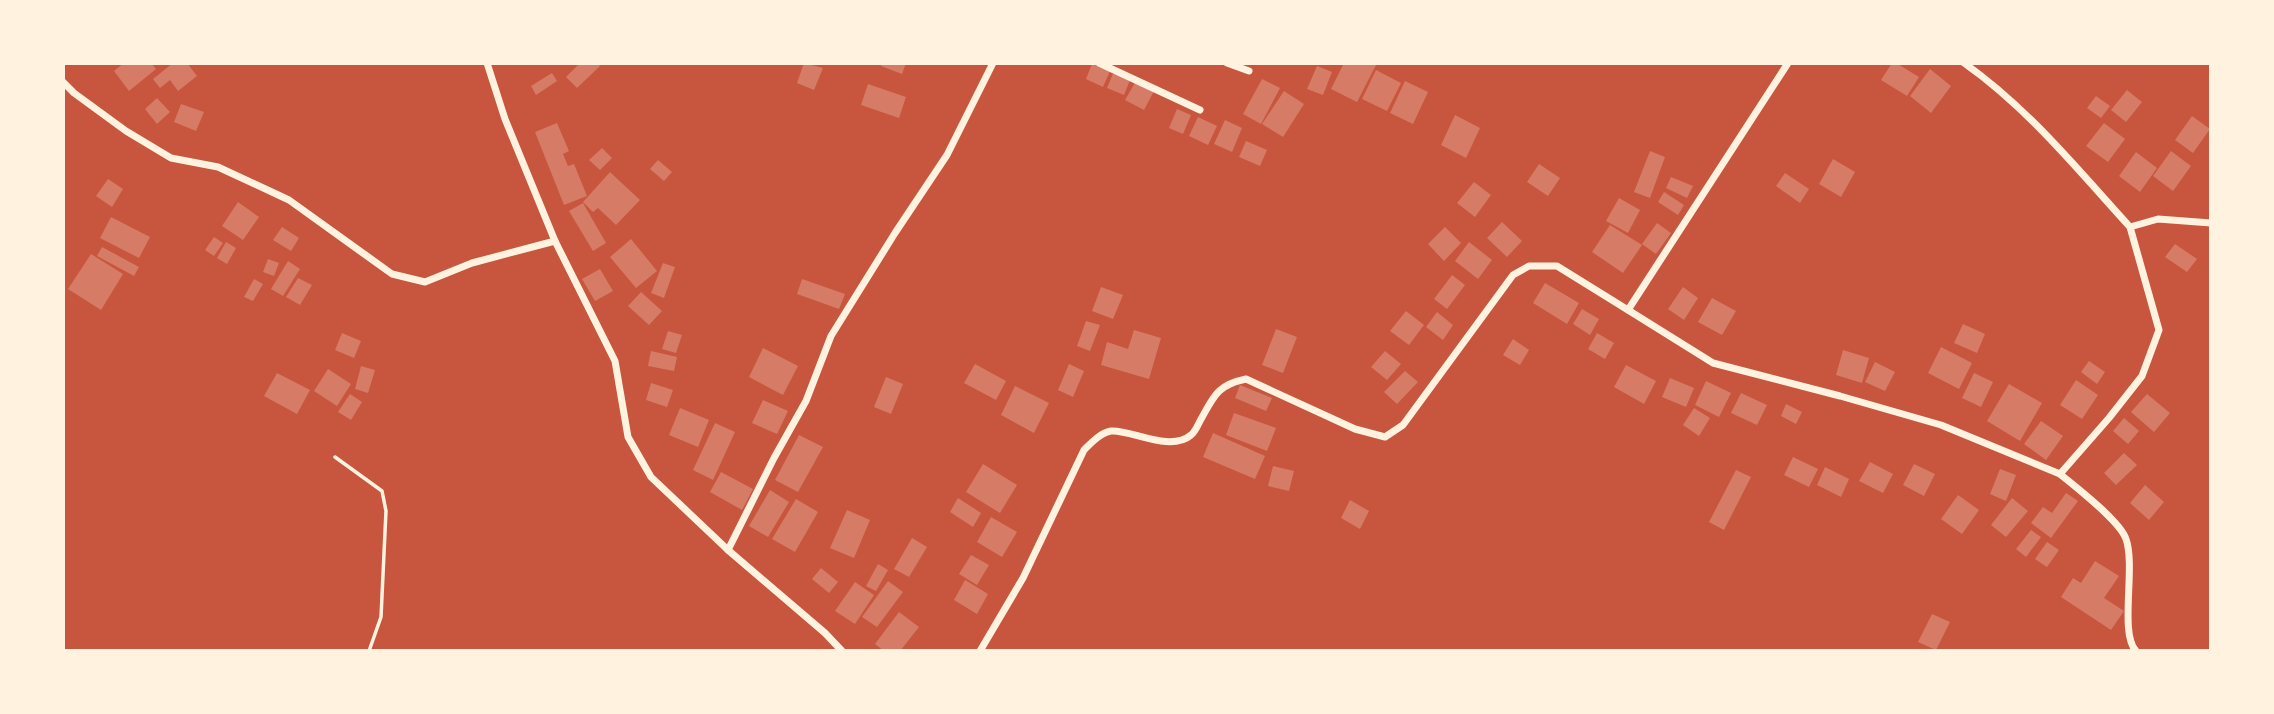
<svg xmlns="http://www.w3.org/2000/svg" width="2274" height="714" viewBox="0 0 2274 714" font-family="'Roboto Serif',serif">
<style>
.building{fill:#d67c66}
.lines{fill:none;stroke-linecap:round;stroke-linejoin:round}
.path{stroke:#fff3e0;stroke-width:3.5}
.minor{stroke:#fff3e0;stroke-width:7}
</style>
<rect width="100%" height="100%" fill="#c8553d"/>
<g class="building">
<polygon points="124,63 151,63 156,69 129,91 114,71"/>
<polygon points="173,63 187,63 197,76 178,91 170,80 160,88 153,79"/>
<polygon points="580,63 597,63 600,66 577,88 566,77"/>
<polygon points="804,63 823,68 814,90 797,83"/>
<polygon points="882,63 906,63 902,74 881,66"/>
<polygon points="1344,63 1371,63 1376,65 1357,102 1331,89"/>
<polygon points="1892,63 1896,63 1919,77 1907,96 1881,80"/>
<polygon points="1092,64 1110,71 1103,87 1086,79"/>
<polygon points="1317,66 1332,72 1323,95 1307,89"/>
<polygon points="1115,69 1132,75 1124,95 1107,88"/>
<polygon points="1930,69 1951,86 1931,113 1910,96"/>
<polygon points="1376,70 1401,83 1387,111 1362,99"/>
<polygon points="552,73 557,81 536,95 531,86"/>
<polygon points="1262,79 1280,88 1261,124 1243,114"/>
<polygon points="1136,81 1154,91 1144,110 1125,100"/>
<polygon points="1405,81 1428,92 1413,124 1390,113"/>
<polygon points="868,84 906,97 899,118 861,105"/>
<polygon points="2127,90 2142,102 2126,122 2111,110"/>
<polygon points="1284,91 1304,104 1283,137 1262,124"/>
<polygon points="2096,96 2110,106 2101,118 2087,108"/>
<polygon points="157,98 170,112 157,124 145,109"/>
<polygon points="181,104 204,112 196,131 174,122"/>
<polygon points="1177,109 1191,115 1183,134 1169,128"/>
<polygon points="1455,115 1480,128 1466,158 1441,145"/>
<polygon points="2192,116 2210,129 2193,153 2175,140"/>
<polygon points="1198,117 1217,126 1208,145 1189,136"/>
<polygon points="1225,120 1242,128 1232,152 1214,144"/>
<polygon points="557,123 569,151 563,154 568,166 574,164 587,196 564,205 535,132"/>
<polygon points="2104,123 2125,139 2108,162 2086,146"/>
<polygon points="1246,141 1267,150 1260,166 1239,157"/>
<polygon points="602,148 612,158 600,170 589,160"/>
<polygon points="1650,151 1665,157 1650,198 1634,192"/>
<polygon points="2171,151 2191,166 2173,191 2153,176"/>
<polygon points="2136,152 2157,168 2140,192 2119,176"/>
<polygon points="1833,159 1855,172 1841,197 1819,184"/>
<polygon points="658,160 672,172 664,181 650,169"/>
<polygon points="1539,164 1560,178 1548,196 1527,182"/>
<polygon points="610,172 640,200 616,225 598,208 593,212 583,202"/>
<polygon points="1785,173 1809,189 1800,203 1776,186"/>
<polygon points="1671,177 1693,186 1687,198 1666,188"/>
<polygon points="108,179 123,189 112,207 96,196"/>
<polygon points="1474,182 1491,195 1475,217 1457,203"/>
<polygon points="1664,192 1684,205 1678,215 1658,202"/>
<polygon points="1619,198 1640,210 1628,233 1606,221"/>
<polygon points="238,202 259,217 243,240 222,226"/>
<polygon points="583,203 606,243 593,251 569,211"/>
<polygon points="111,217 150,237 139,258 100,238"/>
<polygon points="1502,222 1522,241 1507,257 1487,238"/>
<polygon points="1657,223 1671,233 1656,254 1642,244"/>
<polygon points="1610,225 1642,245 1623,273 1592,252"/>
<polygon points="282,227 299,238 291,251 273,240"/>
<polygon points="1445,227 1461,243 1444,261 1428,244"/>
<polygon points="214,237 223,243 214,256 205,250"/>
<polygon points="631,239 657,271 636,288 610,257"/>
<polygon points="226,242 236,248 227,264 217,258"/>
<polygon points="1469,242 1492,260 1478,279 1455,261"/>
<polygon points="2175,244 2197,259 2187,272 2165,257"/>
<polygon points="102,247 139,267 134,276 97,256"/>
<polygon points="91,254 123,274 101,310 68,289"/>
<polygon points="268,259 279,263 274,276 263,272"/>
<polygon points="288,261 300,269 283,296 271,289"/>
<polygon points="663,263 675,267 664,298 651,293"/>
<polygon points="600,269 613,291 595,301 582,279"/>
<polygon points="1452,275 1465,285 1447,309 1434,299"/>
<polygon points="298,278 312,285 300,305 286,297"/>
<polygon points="254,279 263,284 253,301 244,297"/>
<polygon points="802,279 845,294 839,309 797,294"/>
<polygon points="1545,283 1579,303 1567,324 1533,303"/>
<polygon points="1101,287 1123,295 1113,319 1092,311"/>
<polygon points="1683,287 1698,298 1684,320 1668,309"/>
<polygon points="641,292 662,311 649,325 628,306"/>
<polygon points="1712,298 1736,311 1722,335 1698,322"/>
<polygon points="1582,309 1599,319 1590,335 1573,324"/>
<polygon points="1406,311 1424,325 1409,345 1390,331"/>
<polygon points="1437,312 1453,325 1443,340 1426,327"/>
<polygon points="1086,321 1100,325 1090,351 1077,346"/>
<polygon points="1963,324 1985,334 1977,353 1954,343"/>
<polygon points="1276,329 1297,337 1283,373 1262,365"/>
<polygon points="1134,330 1161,338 1149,379 1101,365 1107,342 1128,349"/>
<polygon points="668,331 682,335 676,353 662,349"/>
<polygon points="342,333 361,341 354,358 335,350"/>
<polygon points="1597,333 1614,343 1605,359 1588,349"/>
<polygon points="1513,339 1529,350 1520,365 1503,355"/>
<polygon points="1941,347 1972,363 1959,389 1928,373"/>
<polygon points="763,348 798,366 783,395 749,377"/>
<polygon points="1843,350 1869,358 1862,383 1836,375"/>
<polygon points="651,351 677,357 674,371 648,366"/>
<polygon points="1385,351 1401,364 1387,380 1371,367"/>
<polygon points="2089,361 2105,372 2097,384 2081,372"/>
<polygon points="1875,362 1895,372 1885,391 1865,382"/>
<polygon points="975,364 1006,381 996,400 964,383"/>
<polygon points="1069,364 1084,371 1073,397 1058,390"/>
<polygon points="1626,365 1656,381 1644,404 1614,387"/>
<polygon points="361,366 375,370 368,393 355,389"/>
<polygon points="328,369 351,384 337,406 314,391"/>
<polygon points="1405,371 1418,382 1397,404 1384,392"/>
<polygon points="277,373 310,390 297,414 264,396"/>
<polygon points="1974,373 1993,382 1981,407 1962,398"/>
<polygon points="886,377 903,384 891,414 874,407"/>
<polygon points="1670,378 1694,388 1686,407 1662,397"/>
<polygon points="2076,380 2098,395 2082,419 2060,405"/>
<polygon points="1706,381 1731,393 1719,417 1695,405"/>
<polygon points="651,383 673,390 667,407 646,400"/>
<polygon points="2009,384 2042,403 2020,441 1987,421"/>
<polygon points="1240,385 1272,398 1266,411 1235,398"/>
<polygon points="1015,386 1049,403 1034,433 1001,415"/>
<polygon points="1741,393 1767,405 1757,425 1731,413"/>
<polygon points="350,394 362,402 351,420 338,412"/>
<polygon points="2147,394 2170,413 2154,432 2131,412"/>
<polygon points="763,400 788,411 777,434 752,423"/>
<polygon points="1786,404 1802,412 1796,424 1781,416"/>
<polygon points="680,408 709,420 698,447 669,435"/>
<polygon points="1694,408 1710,418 1699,436 1683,425"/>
<polygon points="1234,413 1276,428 1267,451 1226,435"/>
<polygon points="2124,418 2139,431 2128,444 2113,431"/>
<polygon points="2041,421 2063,436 2046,460 2024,444"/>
<polygon points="715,423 735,432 713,480 693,470"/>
<polygon points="1213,433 1265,456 1255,479 1203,457"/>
<polygon points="799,435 823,447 798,492 775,480"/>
<polygon points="2124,453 2137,465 2116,485 2104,473"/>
<polygon points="1793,457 1818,469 1809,487 1784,475"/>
<polygon points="1870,462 1893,474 1883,493 1859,481"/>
<polygon points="983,464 1017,485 1000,513 966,492"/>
<polygon points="1914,464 1935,474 1924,496 1903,485"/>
<polygon points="1273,466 1294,471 1289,491 1268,486"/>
<polygon points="1825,467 1849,479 1841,497 1817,485"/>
<polygon points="2000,469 2016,475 2006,501 1990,494"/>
<polygon points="1736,470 1751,477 1724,530 1709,522"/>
<polygon points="721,472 753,489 742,510 710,492"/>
<polygon points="2145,485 2164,502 2149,520 2130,503"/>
<polygon points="770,490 789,502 768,537 749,526"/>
<polygon points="2066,493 2078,501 2051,538 2031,523 2043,507 2052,513"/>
<polygon points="1958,495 1979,510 1962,534 1941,519"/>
<polygon points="958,498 981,513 973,527 950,512"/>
<polygon points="2012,498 2028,511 2006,537 1991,525"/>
<polygon points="796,499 818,512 795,552 772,539"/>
<polygon points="1350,500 1369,511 1360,529 1341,518"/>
<polygon points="847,510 870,520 854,558 830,548"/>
<polygon points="991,517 1017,532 1002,557 977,542"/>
<polygon points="2031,530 2041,537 2026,557 2016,549"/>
<polygon points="912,538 927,547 909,577 894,569"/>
<polygon points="2047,542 2059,550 2047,567 2035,559"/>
<polygon points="971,555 989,565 977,585 959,574"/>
<polygon points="2095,561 2119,576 2104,598 2124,611 2111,630 2061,597 2073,578 2081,583"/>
<polygon points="878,564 888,570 876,591 866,586"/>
<polygon points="821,568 838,582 829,593 812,579"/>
<polygon points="965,580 988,594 977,614 954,600"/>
<polygon points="888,581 903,592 877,627 862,617"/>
<polygon points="855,582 874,595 855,624 835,611"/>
<polygon points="899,612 919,627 900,651 884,651 875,644"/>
<polygon points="1932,614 1950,622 1936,650 1918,642"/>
</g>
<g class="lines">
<polyline class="path" points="335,457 382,491 386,511 381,617 369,651"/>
<g class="minor">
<polyline points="487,63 505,119 555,241 615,361 628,437 651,477 728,550 825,633 842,651"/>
<polyline points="1099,63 1200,110"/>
<polyline points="1227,63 1249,71"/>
<path d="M1964,63C2028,108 2078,170 2130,227L2158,219L2211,223"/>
<polyline points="63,82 74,93 126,131 171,158 218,167 289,200 392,274 425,282 472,263 555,241"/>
<polyline points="1628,310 1713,363 1840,396 1941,425 2060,474 2109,418 2142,376 2159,330 2130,227"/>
<path d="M2060,474C2076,487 2120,521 2126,539C2136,567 2119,633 2136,651"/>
<polyline points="728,550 774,458 806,401 831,336 895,233 947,155 993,63"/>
<path d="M980,651L1023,578L1084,450C1091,443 1100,433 1111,431C1130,429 1170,453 1191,435C1195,432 1198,425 1200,421C1214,396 1217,385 1246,379L1355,429L1385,437L1403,425L1513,275L1529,266H1557L1628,310L1788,63"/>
</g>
</g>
<rect width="2274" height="714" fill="none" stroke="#fff3e0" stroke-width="130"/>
</svg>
